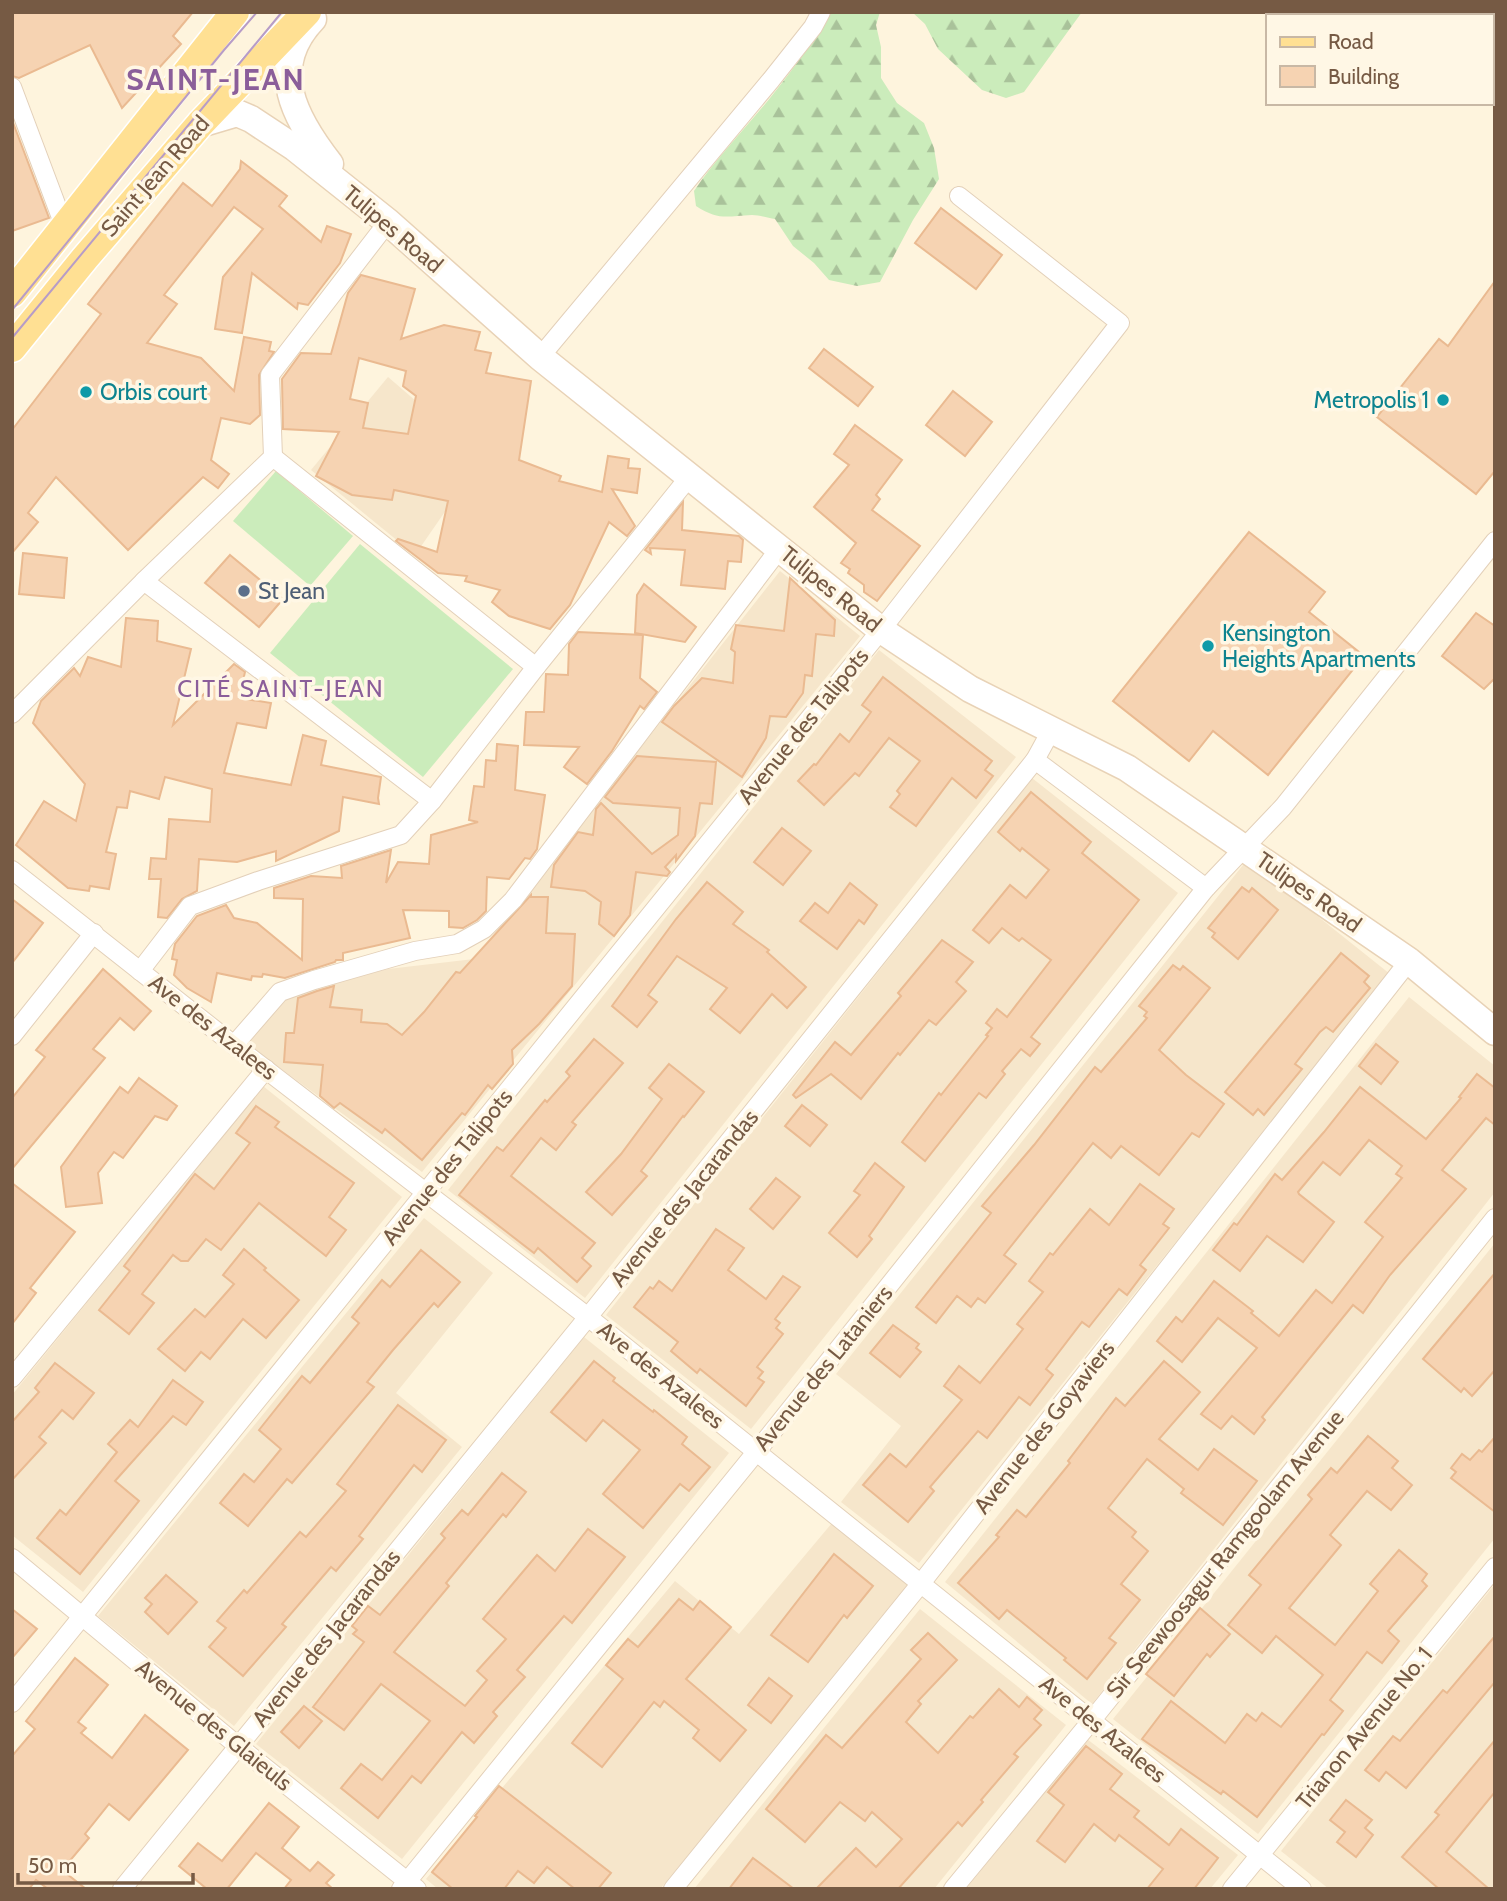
<svg xmlns="http://www.w3.org/2000/svg" width="1507" height="1901" viewBox="0 0 1507 1901" font-family="Cabin,sans-serif">
<style>
.residential{fill:#f6e6cb}
.forest{fill:url(#forest-firs)}
.garden{fill:#cbecbb}
.building{fill:#f6d3b2;stroke:#eaba91;stroke-width:2;fill-rule:evenodd}
.lines{fill:none;stroke-linecap:round;stroke-linejoin:round}
.minor-casing{stroke:#e3d0b9;stroke-width:20}
.secondary-casing{stroke:#e8d2b6;stroke-width:29}
.primary-casing{stroke:#fff;stroke-width:31}
.minor{stroke:#fff;stroke-width:18}
.secondary{stroke:#fff;stroke-width:26}
.primary{stroke:#ffe093;stroke-width:28}
.tram{stroke:#b79cc7;stroke-width:2}
.culture-dot{fill:#0f9aa8;stroke:#fff7e5;stroke-width:2.5}
.service-dot{fill:#5c6f8a;stroke:#fff7e5;stroke-width:2.5}
.labels{text-anchor:middle;dominant-baseline:central;stroke-width:7;stroke-linejoin:round;paint-order:stroke}
.street-label{font-size:23px;fill:#765a44;stroke:#fff7e5}
.culture-label{font-size:23px;fill:#0d838f;stroke:#fff7e5;text-anchor:start}
.service-label{font-size:23px;fill:#4e5e75;stroke:#fff7e5;text-anchor:start}
.neighbourhood-label{font-size:24px;letter-spacing:2px;fill:#8b5e9a;stroke:#fff7e5}
.district-label{font-size:30px;font-weight:bold;letter-spacing:2px;fill:#8b5e9a;stroke:#fff7e5}
</style>
<defs>
<pattern id="forest-firs" width="22" height="20" patternUnits="userSpaceOnUse" patternTransform="scale(1.75)"><rect width="22" height="20" fill="#cbecbb"/><path d="M5 1l3.5 6h-7zM16 11l3.5 6h-7z" fill="#a9c29a"/></pattern>
</defs>
<rect width="100%" height="100%" fill="#fef4dd"/>
<g class="residential">
<polygon points="388,377 474,451 471,474 415,555 311,470"/>
<polygon points="780,571 860,636 422,1172 247,1044 287,994 388,969 474,959"/>
<polygon points="879,650 1016,757 585,1298 448,1190"/>
<polygon points="1032,778 1178,893 751,1429 606,1315"/>
<polygon points="1247,860 1390,974 919,1563 841,1502 901,1426 836,1374"/>
<polygon points="1409,997 1495,1066 1495,1192 1092,1704 945,1582"/>
<polygon points="263,1086 402,1197 83,1592 12,1535 12,1395"/>
<polygon points="424,1218 493,1273 396,1393 462,1447 234,1726 98,1616"/>
<polygon points="1495,1243 1495,1538 1258,1834 1113,1719"/>
<polygon points="584,1337 729,1453 402,1859 256,1744"/>
<polygon points="832,1523 911,1588 660,1889 438,1889 426,1879 675,1581 739,1634"/>
<polygon points="1495,1584 1495,1884 1491,1889 1329,1889 1281,1851"/>
<polygon points="920,1609 1066,1725 934,1889 694,1889"/>
<polygon points="1087,1739 1238,1855 1210,1889 966,1889"/>
</g>
<g class="forest">
<path d="M831,12H880L876,25L881,47V78L897,103L924,123L934,148L939,179L913,220L880,282L857,286L829,280L814,263L793,246L775,219C768,218 759,215 752,215C727,216 719,221 696,206L694,191C718,156 748,126 774,93C795,67 813,41 831,12Z"/>
<polygon points="912,12 1082,12 1024,92 1006,98 982,90 938,49 925,24"/>
</g>
<g class="garden">
<polygon points="276,471 353,536 310,586 233,521"/>
<polygon points="360,544 513,669 423,777 270,653"/>
</g>
<g class="building">
<polygon points="12,12 193,12 173,36 181,44 122,108 90,45 19,78 12,76"/>
<polygon points="12,120 49,218 12,231"/>
<polygon points="241,161 287,196 279,206 321,242 327,226 351,234 340,263 308,305 298,303 297,309 252,273 242,333 215,329 223,277 263,229 234,207 164,295 177,304 147,343 201,358 234,391 244,337 271,342 269,351 274,352 259,375 260,415 250,424 221,418 211,460 229,474 218,488 203,477 128,550 56,477 28,513 38,522 12,553 12,430 101,314 88,304 183,183 212,206 240,169"/>
<polygon points="941,208 1002,255 976,289 915,243"/>
<path d="M361,275L415,289L401,339L444,325L480,332L475,350L491,353L486,373L531,381L519,460L561,476L559,481L602,492L608,456L629,459L628,468L640,469L637,493L612,489L635,526L627,536L609,522L570,605L550,629L509,616L492,602L500,590L465,581L467,576L438,573L396,541L398,539L437,552L448,501L394,490L392,500L352,495L316,476L339,432L283,429L282,379L301,353L331,354L348,293ZM359,358L406,371L403,386L416,396L408,434L363,428L368,403L350,399Z"/>
<polygon points="1495,281 1495,471 1476,494 1377,417 1439,339 1448,346"/>
<polygon points="824,349 873,387 858,406 809,368"/>
<polygon points="953,391 992,422 965,456 926,425"/>
<polygon points="855,425 902,460 876,495 880,499 872,510 920,546 877,601 864,592 864,585 848,573 850,569 841,563 856,543 814,507 849,465 834,454"/>
<polygon points="683,502 682,530 739,536 743,540 741,562 728,561 725,589 681,585 685,550 650,548 651,554 645,550"/>
<polygon points="1249,532 1325,592 1309,612 1364,656 1268,775 1213,731 1189,761 1113,701"/>
<polygon points="23,553 67,558 64,598 19,594"/>
<polygon points="230,555 283,599 259,627 205,583"/>
<polygon points="790,578 835,620 834,636 816,634 812,676 805,675 803,693 786,717 770,716 766,738 742,777 662,722 674,706 702,678 733,683 735,652 731,649 736,625 784,631"/>
<polygon points="644,584 696,627 685,642 635,633 637,595"/>
<polygon points="1476,613 1495,626 1495,678 1484,689 1442,656"/>
<polygon points="126,618 158,621 157,641 191,649 173,725 234,664 245,672 239,698 271,703 266,728 237,723 224,773 291,785 303,735 326,741 321,765 381,777 378,798 379,804 343,797 339,831 276,861 276,851 237,862 199,859 197,891 182,899 167,918 158,917 161,879 149,879 151,858 166,859 169,819 210,822 212,789 165,777 159,799 130,791 127,808 117,807 106,852 116,854 109,889 90,886 89,891 68,888 16,845 44,801 76,821 85,784 33,723 41,701 74,668 80,676 88,657 121,667"/>
<polygon points="578,632 643,635 640,678 657,692 644,709 640,706 612,751 587,784 564,767 579,747 524,745 526,712 544,712 546,674 568,675 569,644"/>
<polygon points="883,677 992,761 985,770 993,776 976,798 952,778 916,826 890,807 900,794 897,791 920,761 889,738 859,776 855,773 824,805 798,781 814,764 816,765 840,734 849,742 871,712 862,705"/>
<polygon points="497,744 518,746 515,790 545,795 537,849 530,859 525,858 509,879 487,877 486,911 477,920 463,928 449,927 449,911 403,910 410,938 343,953 343,960 336,960 335,962 285,978 263,974 262,977 252,976 251,980 217,973 211,1002 187,988 174,975 177,960 172,959 175,944 197,916 226,905 234,918 257,923 302,960 303,899 274,898 274,888 311,876 342,878 341,866 391,850 386,883 398,862 429,864 431,835 478,822 469,820 474,786 484,787 486,760 496,761"/>
<polygon points="637,756 716,762 712,804 700,803 695,836 676,861 676,855 665,867 670,872 667,876 636,872 630,915 614,936 599,924 601,902 585,891 551,887 554,865 578,832 593,835 596,809 601,803 652,854 678,835 680,808 613,803 605,797"/>
<polygon points="1031,792 1091,842 1082,853 1139,900 1031,1037 1040,1044 1030,1056 1021,1049 1002,1071 1005,1074 986,1098 979,1093 925,1161 902,1142 939,1093 941,1095 988,1036 986,1035 992,1028 986,1023 997,1009 1007,1017 1051,960 1022,938 1019,941 1002,928 989,943 973,930 1010,885 1026,898 1049,870 1022,848 1020,851 998,832"/>
<polygon points="782,828 811,851 783,885 754,862"/>
<polygon points="707,882 743,912 733,924 769,950 767,952 806,987 787,1008 772,994 740,1033 710,1009 727,988 677,956 648,995 657,1002 637,1027 612,1006 676,919"/>
<polygon points="850,883 877,905 864,924 859,920 837,949 800,921 815,903 828,913"/>
<polygon points="1242,887 1249,892 1252,888 1278,910 1238,959 1212,937 1215,933 1208,928"/>
<polygon points="531,895 531,897 548,897 546,933 575,934 572,986 539,1024 512,1050 513,1064 492,1089 488,1085 465,1115 462,1113 422,1160 385,1129 382,1133 340,1103 334,1108 320,1096 323,1065 284,1062 286,1033 294,1033 298,998 317,991 334,986 330,1007 362,1010 361,1022 387,1024 402,1035 424,1012 456,972 460,973"/>
<polygon points="12,899 43,923 12,963"/>
<polygon points="942,940 973,962 956,982 966,991 936,1025 929,1020 900,1055 898,1053 861,1099 831,1074 796,1098 793,1095 835,1042 851,1055 901,996 898,993"/>
<polygon points="1341,953 1369,976 1364,982 1370,988 1333,1032 1326,1027 1320,1032 1295,1064 1302,1069 1264,1115 1258,1109 1253,1115 1225,1092"/>
<polygon points="1173,965 1180,970 1183,966 1210,988 1159,1050 1186,1075 1224,1104 1199,1137 1192,1133 1159,1175 1121,1146 1111,1158 1093,1143 1004,1255 1016,1264 985,1303 978,1298 971,1307 957,1296 936,1323 916,1307 991,1213 982,1206 1034,1145 1095,1067 1101,1072 1147,1018 1144,1016 1147,1012 1139,1006"/>
<polygon points="103,969 151,1011 134,1030 120,1018 93,1049 105,1058 12,1169 12,1098 45,1057 36,1050"/>
<polygon points="594,1039 623,1063 572,1122 576,1125 556,1150 541,1138 511,1176 595,1243 582,1258 591,1266 577,1282 538,1248 534,1253 459,1195 497,1147 503,1151 545,1100 547,1102 570,1076 566,1072"/>
<polygon points="1376,1044 1398,1062 1381,1084 1359,1066"/>
<polygon points="669,1064 704,1092 684,1117 683,1116 641,1171 647,1176 612,1215 586,1192 621,1154 662,1099 649,1088"/>
<polygon points="1477,1074 1495,1088 1495,1125 1486,1118 1442,1170 1466,1189 1390,1275 1363,1313 1353,1305 1262,1417 1265,1420 1254,1434 1232,1416 1221,1429 1201,1414 1257,1348 1218,1318 1182,1362 1157,1341 1176,1317 1182,1322 1214,1281 1253,1311 1251,1313 1279,1336 1316,1290 1332,1303 1383,1237 1365,1222 1402,1178 1396,1174 1402,1166 1369,1140 1340,1175 1323,1162 1298,1192 1299,1194 1334,1222 1303,1262 1267,1236 1240,1271 1213,1250 1234,1223 1237,1225 1275,1174 1282,1180 1324,1132 1360,1087 1426,1139 1461,1098 1459,1097"/>
<polygon points="139,1078 177,1106 167,1120 155,1116 123,1158 114,1152 98,1173 102,1203 66,1207 61,1167 120,1087 128,1093"/>
<polygon points="802,1105 827,1125 810,1146 785,1126"/>
<polygon points="256,1106 279,1122 275,1127 354,1183 329,1217 346,1230 326,1256 259,1203 221,1250 206,1239 188,1261 181,1261 173,1255 142,1294 154,1303 129,1334 99,1310 130,1271 124,1266 195,1174 214,1189 250,1143 236,1133"/>
<polygon points="875,1163 904,1187 869,1236 872,1239 857,1257 829,1233 860,1195 854,1191"/>
<polygon points="776,1178 800,1197 773,1229 750,1209"/>
<polygon points="12,1183 75,1232 30,1288 36,1293 12,1324"/>
<polygon points="1140,1184 1174,1209 1163,1224 1169,1228 1140,1265 1146,1270 1127,1295 1119,1289 1089,1327 1082,1322 1046,1369 1053,1375 1030,1405 1019,1397 987,1438 978,1431 930,1487 934,1491 908,1522 863,1485 890,1454 906,1467 962,1400 944,1386 959,1366 980,1383 1023,1329 1017,1324 1043,1292 1029,1281 1050,1253 1053,1255 1090,1209 1109,1225"/>
<polygon points="716,1229 744,1248 728,1270 766,1299 783,1276 800,1287 775,1319 780,1323 776,1328 783,1334 757,1367 763,1372 758,1378 764,1382 746,1406 700,1369 697,1373 671,1351 678,1342 634,1307 650,1287 653,1289 659,1281 672,1291"/>
<polygon points="244,1249 266,1268 264,1270 299,1300 266,1338 243,1319 210,1359 201,1352 185,1371 158,1349 195,1309 205,1317 234,1284 223,1275"/>
<polygon points="421,1250 460,1282 438,1307 434,1303 393,1350 367,1382 374,1387 292,1483 287,1479 248,1526 220,1503 244,1474 254,1482 281,1449 259,1430 302,1376 310,1383 359,1323 352,1317 382,1280 390,1287"/>
<polygon points="1495,1273 1495,1370 1472,1396 1464,1388 1461,1392 1423,1359"/>
<polygon points="893,1325 919,1344 916,1348 921,1352 900,1377 870,1353"/>
<polygon points="594,1361 615,1378 613,1381 653,1412 654,1410 687,1437 682,1444 710,1467 689,1491 680,1484 643,1528 603,1494 640,1450 603,1420 586,1441 551,1412"/>
<polygon points="1164,1361 1200,1392 1159,1439 1198,1470 1214,1449 1257,1481 1223,1525 1181,1493 1184,1489 1147,1459 1108,1508 1136,1532 1132,1537 1148,1551 1121,1584 1140,1600 1109,1638 1116,1643 1087,1679 1064,1660 1066,1658 1007,1610 999,1619 958,1583 999,1537 996,1535 1017,1510 1026,1517 1070,1463 1068,1461 1116,1398 1125,1406"/>
<polygon points="55,1363 94,1393 73,1419 62,1410 39,1437 46,1443 12,1480 12,1422 39,1392 35,1388"/>
<polygon points="173,1380 203,1402 186,1425 173,1416 115,1481 139,1501 80,1574 37,1538 60,1510 66,1515 117,1452 108,1444 130,1420 138,1427"/>
<polygon points="398,1405 446,1440 422,1472 414,1465 359,1536 363,1539 336,1571 331,1567 282,1624 286,1627 243,1676 209,1647 226,1628 217,1621 244,1590 247,1593 300,1532 306,1537 346,1491 337,1484"/>
<polygon points="1368,1436 1398,1461 1392,1468 1412,1485 1391,1510 1367,1491 1330,1535 1341,1545 1289,1608 1335,1645 1378,1591 1370,1584 1399,1550 1427,1574 1422,1581 1427,1586 1388,1631 1399,1641 1382,1663 1367,1652 1330,1700 1343,1711 1324,1735 1322,1734 1257,1817 1223,1791 1221,1794 1142,1739 1171,1701 1225,1743 1247,1714 1256,1721 1262,1713 1281,1727 1323,1675 1276,1636 1262,1653 1228,1625 1261,1585 1249,1575 1312,1499 1308,1495 1331,1468 1337,1473"/>
<polygon points="1495,1437 1495,1512 1451,1478 1456,1472 1451,1468 1462,1454 1470,1460 1479,1450 1482,1452"/>
<polygon points="502,1473 526,1492 506,1517 503,1514 446,1583 449,1586 394,1652 465,1706 487,1680 477,1671 506,1639 483,1619 537,1555 555,1571 588,1529 625,1557 572,1623 564,1616 517,1670 525,1677 493,1712 497,1716 474,1743 462,1732 421,1783 412,1776 378,1818 341,1788 361,1764 382,1780 430,1721 381,1684 344,1730 313,1707 364,1642 353,1634 357,1630 352,1626 368,1606 380,1615 445,1538 441,1534 462,1510 468,1515"/>
<polygon points="834,1554 873,1586 847,1618 844,1615 808,1662 771,1635"/>
<polygon points="166,1575 197,1602 168,1634 145,1612 152,1604 145,1598"/>
<polygon points="679,1599 693,1610 700,1601 731,1627 686,1679 746,1730 720,1761 693,1738 699,1730 664,1701 660,1707 654,1702 602,1767 572,1743 623,1679 606,1665 628,1639 638,1647"/>
<polygon points="1200,1608 1230,1634 1210,1657 1207,1654 1174,1696 1146,1674"/>
<polygon points="12,1609 37,1629 12,1658"/>
<polygon points="928,1633 957,1660 918,1701 921,1704 906,1722 938,1753 970,1716 973,1718 999,1689 1019,1707 1027,1697 1042,1710 1034,1719 1041,1725 1014,1754 1018,1757 981,1800 983,1802 962,1826 958,1822 898,1889 816,1889 856,1848 876,1867 902,1839 872,1812 865,1821 840,1802 805,1842 766,1809 826,1735 842,1748 921,1659 911,1650"/>
<polygon points="1495,1636 1495,1682 1406,1788 1386,1772 1379,1781 1365,1770 1393,1736 1400,1741 1443,1690 1447,1693"/>
<polygon points="75,1658 108,1685 78,1722 86,1728 81,1733 112,1758 145,1715 188,1750 129,1820 109,1804 85,1834 89,1838 62,1870 86,1889 48,1889 36,1880 29,1889 12,1889 12,1756 35,1729 26,1721"/>
<polygon points="769,1678 792,1696 771,1723 748,1705"/>
<polygon points="304,1706 322,1721 299,1748 281,1732"/>
<polygon points="1495,1740 1495,1792 1446,1852 1489,1889 1439,1889 1402,1857 1439,1815 1435,1812"/>
<polygon points="1086,1746 1122,1774 1110,1789 1139,1811 1134,1817 1169,1845 1181,1829 1218,1858 1194,1889 1147,1889 1163,1869 1119,1835 1115,1841 1094,1824 1065,1862 1037,1841 1064,1805 1048,1792"/>
<polygon points="499,1786 611,1873 598,1889 575,1889 547,1867 534,1883 518,1871 504,1889 453,1889 432,1872 477,1817 475,1816"/>
<polygon points="1346,1800 1372,1820 1365,1828 1373,1835 1356,1857 1337,1842 1345,1832 1330,1820"/>
<polygon points="269,1803 299,1827 282,1848 310,1871 318,1862 334,1875 326,1883 333,1889 284,1889 291,1880 256,1853 227,1889 207,1889 179,1866 198,1843 222,1861"/>
<polygon points="753,1858 794,1889 729,1889"/>
</g>
<g class="lines">
<g class="minor-casing">
<g id="minor">
<polyline points="12,87 65,228"/>
<polyline points="540,357 771,80 813,27 821,12"/>
<polyline points="273,457 536,667"/>
<polyline points="144,581 432,801"/>
<polyline points="12,714 144,581 273,457 270,375 388,222"/>
<polyline points="1035,760 1206,888"/>
<polyline points="12,870 234,1045 588,1317 1302,1889"/>
<polyline points="140,971 190,906 258,881 401,835 432,801 536,667 690,476"/>
<polyline points="12,1036 94,933"/>
<polyline points="234,1045 280,992 314,980 415,951 457,944 484,929 513,900 780,548"/>
<polyline points="12,1378 266,1069"/>
<polyline points="12,1558 238,1746 417,1889"/>
<polyline points="12,1703 881,630 1120,323 959,196"/>
<polyline points="122,1889 588,1317 1035,760 1052,729"/>
<polyline points="401,1889 757,1451 1206,888 1283,807 1495,541"/>
<polyline points="673,1889 922,1582 1409,961"/>
<polyline points="953,1889 1092,1720 1495,1218"/>
<polyline points="1232,1889 1495,1567"/>
</g>
</g>
<g class="secondary-casing">
<g id="secondary">
<path d="M313,19C266,68 295,119 330,164"/>
<polyline points="200,124 237,113 251,119 295,148 388,222 540,357 881,630 970,689 1127,768 1409,961 1495,1032"/>
</g>
</g>
<g class="primary-casing">
<g id="primary">
<polyline points="12,293 235,12"/>
<polyline points="12,348 85,258 200,124 307,12"/>
</g>
</g>
<use href="#minor" class="minor"/>
<use href="#secondary" class="secondary"/>
<use href="#primary" class="primary"/>
<g class="tram">
<polyline points="12,310 224,50 257,12"/>
<polyline points="12,338 282,12"/>
</g>
</g>
<g class="culture-dot">
<circle cx="86" cy="392" r="7"/>
<circle cx="1443" cy="400" r="7"/>
<circle cx="1208" cy="646" r="7"/>
</g>
<circle class="service-dot" cx="244" cy="591" r="7"/>
<g class="labels">
<g class="street-label">
<text transform="translate(155 176) rotate(-49)">Saint Jean Road</text>
<text transform="translate(393 229) rotate(40)">Tulipes Road</text>
<text transform="translate(831 589) rotate(39)">Tulipes Road</text>
<text transform="translate(803 726) rotate(-51)">Avenue des Talipots</text>
<text transform="translate(1309 892) rotate(35)">Tulipes Road</text>
<text transform="translate(213 1027) rotate(38)">Ave des Azalees</text>
<text transform="translate(447 1167) rotate(-51)">Avenue des Talipots</text>
<text transform="translate(684 1198) rotate(-51)">Avenue des Jacarandas</text>
<text transform="translate(823 1368) rotate(-51)">Avenue des Lataniers</text>
<text transform="translate(661 1375) rotate(39)">Ave des Azalees</text>
<text transform="translate(1044 1427) rotate(-52)">Avenue des Goyaviers</text>
<text transform="translate(1225 1554) rotate(-51)">Sir Seewoosagur Ramgoolam Avenue</text>
<text transform="translate(326 1638) rotate(-51)">Avenue des Jacarandas</text>
<text transform="translate(214 1725) rotate(39)">Avenue des Glaieuls</text>
<text transform="translate(1364 1728) rotate(-51)">Trianon Avenue No. 1</text>
<text transform="translate(1103 1729) rotate(39)">Ave des Azalees</text>
</g>
<g class="culture-label">
<text x="100" y="392">Orbis court</text>
<text x="1429" y="400" text-anchor="end">Metropolis 1</text>
<text x="1222" y="633">Kensington<tspan x="1222" dy="26">Heights Apartments</tspan></text>
</g>
<g class="service-label">
<text x="258" y="591">St Jean</text>
</g>
<g class="neighbourhood-label">
<text x="281" y="688">CITÉ SAINT-JEAN</text>
</g>
<g class="district-label">
<text x="216" y="79">SAINT-JEAN</text>
</g>
</g>
<rect width="1507" height="1901" fill="none" stroke="#765a44" stroke-width="28"/>
<rect x="1266" y="14" width="228" height="91" fill="#fff7e5" stroke="#c8b8a5" stroke-width="2"/>
<rect x="1280" y="37" width="35" height="10" fill="#ffe093" stroke="#c8b8a5" stroke-width="2"/>
<text x="1328" y="49" font-size="21" fill="#765a44">Road</text>
<rect x="1280" y="66" width="35" height="21" fill="#f6d3b2" stroke="#c8b8a5" stroke-width="2"/>
<text x="1328" y="84" font-size="21" fill="#765a44">Building</text>
<path d="M18 1873v10h175v-10" fill="none" stroke="#765a44" stroke-width="3.5"/>
<text x="28" y="1873" font-size="21" fill="#765a44" stroke="#fff7e5" stroke-width="5" paint-order="stroke">50 m</text>
</svg>
